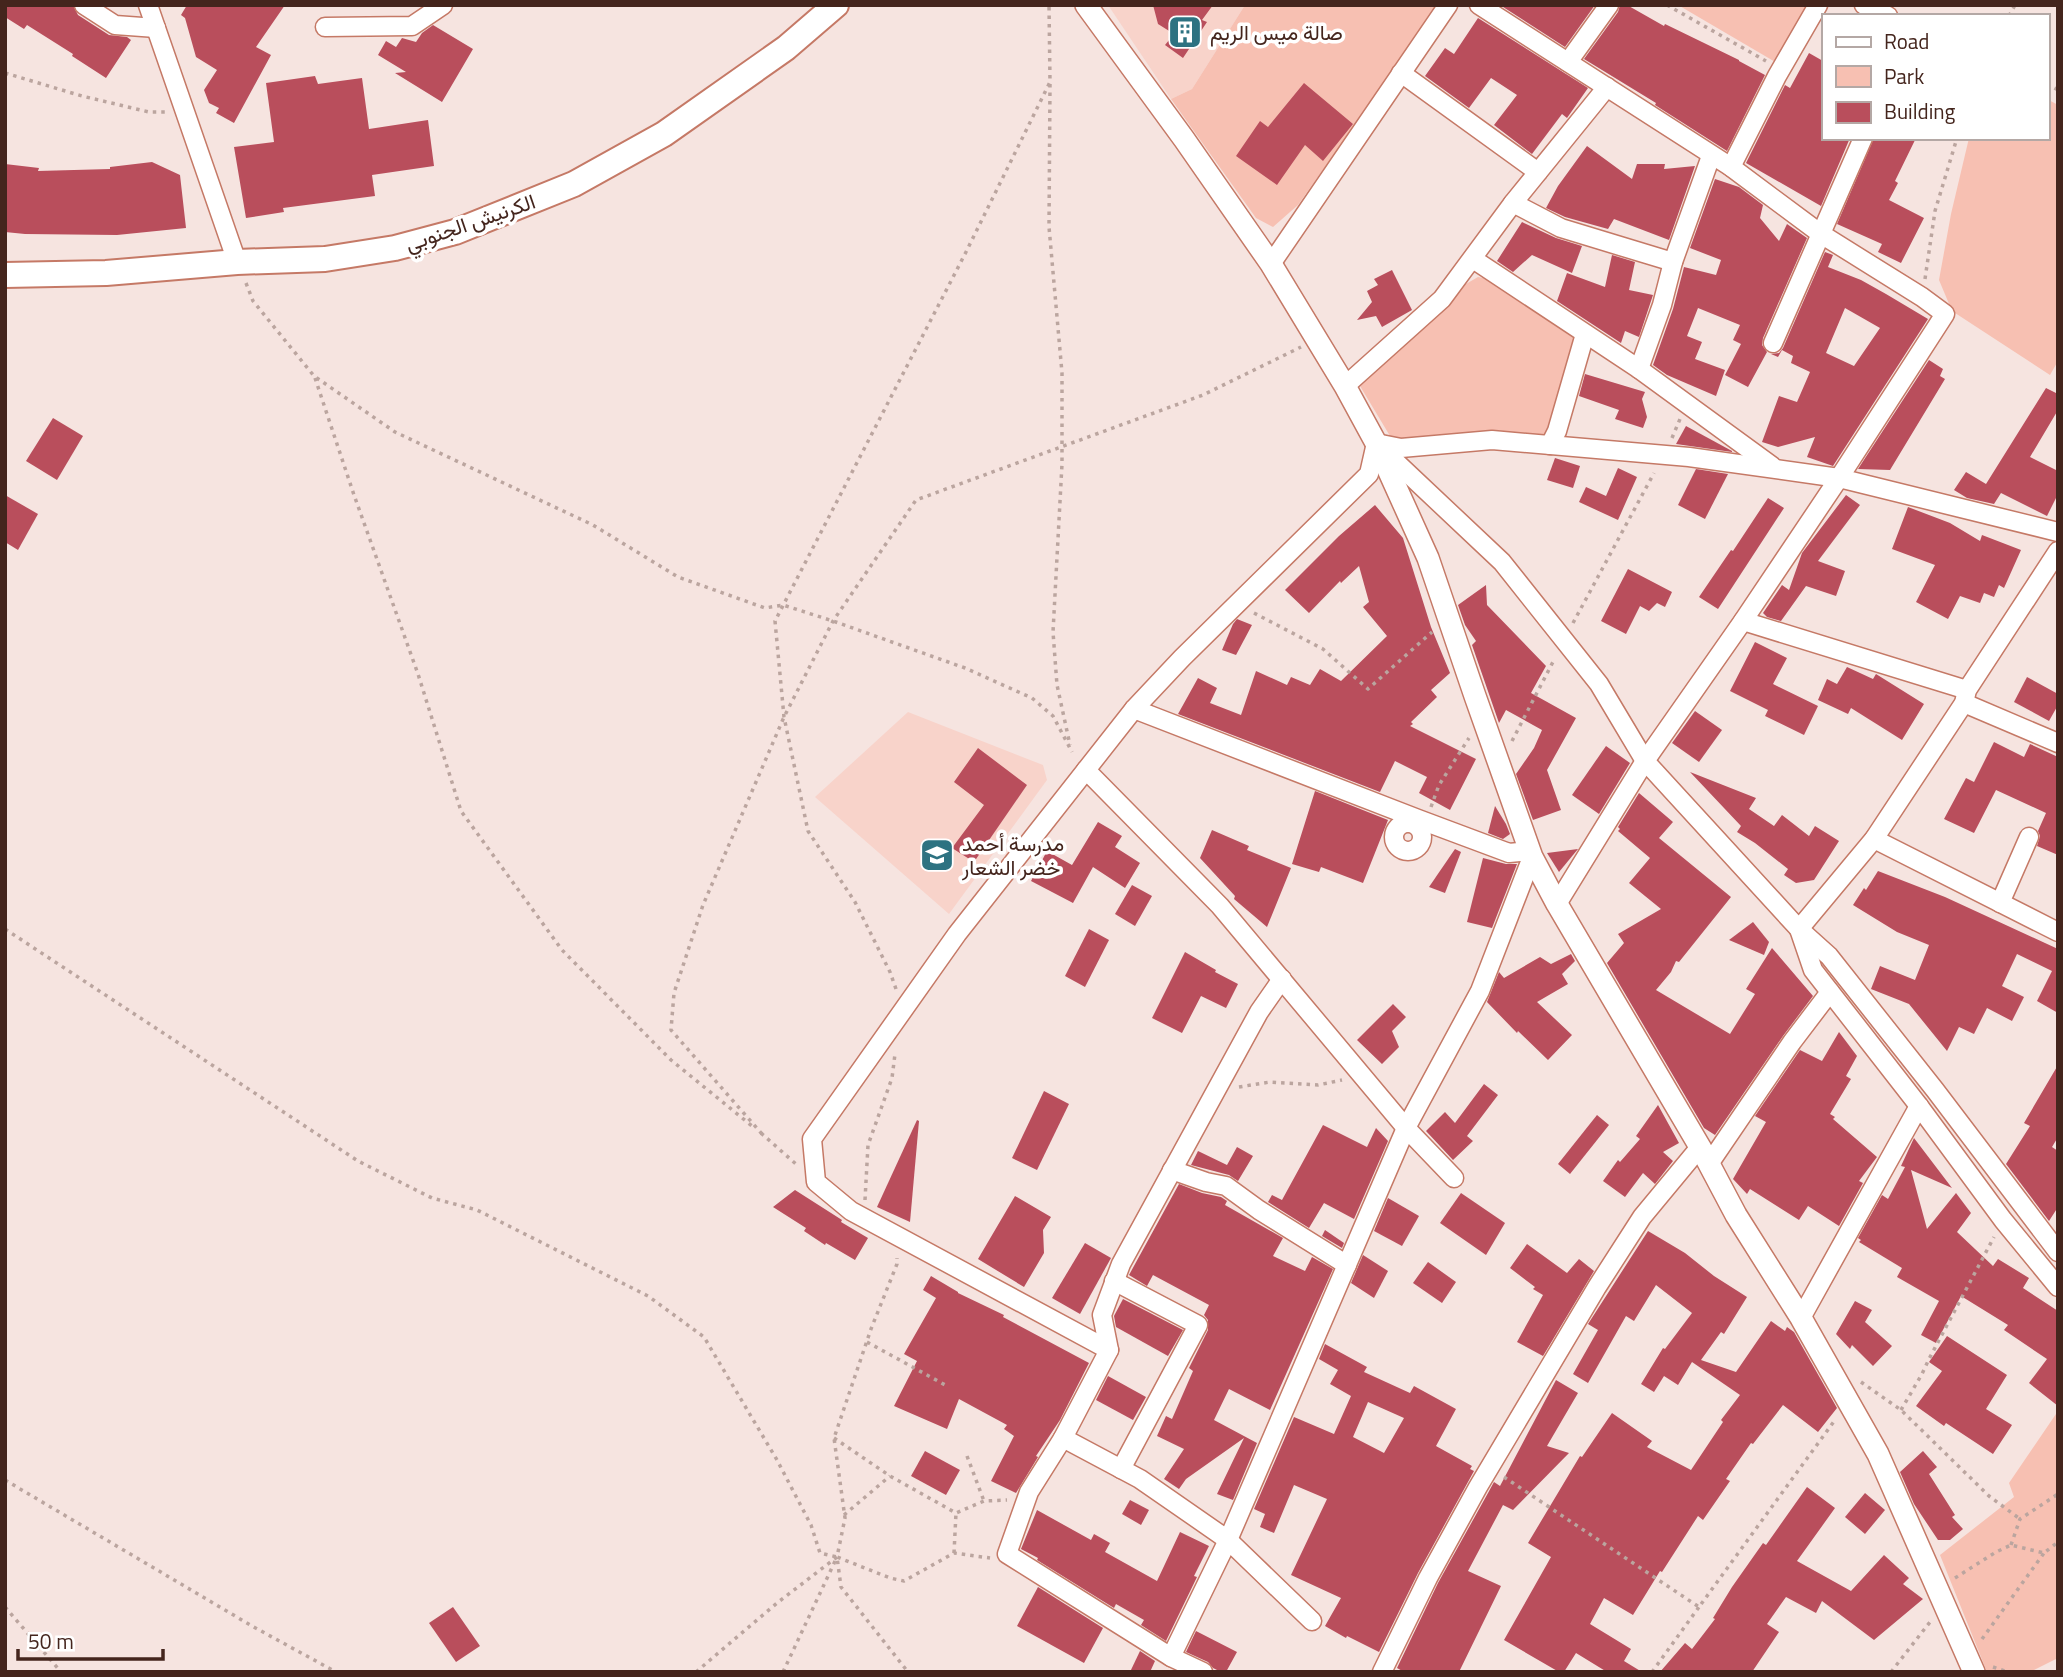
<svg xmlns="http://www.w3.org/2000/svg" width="2063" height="1677" viewBox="0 0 2063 1677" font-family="'Titillium Web',Vazirmatn,sans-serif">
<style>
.built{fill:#f8d3ca}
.green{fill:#f7c0b2}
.building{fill:#b94e5c;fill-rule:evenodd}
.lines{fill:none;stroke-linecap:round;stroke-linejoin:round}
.minor-casing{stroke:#c57966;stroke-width:21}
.tertiary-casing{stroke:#c57966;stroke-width:24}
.secondary-casing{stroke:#c57966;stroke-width:28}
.path{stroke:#bba59f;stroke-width:3.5;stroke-dasharray:3.5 5;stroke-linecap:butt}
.minor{stroke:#fff;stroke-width:18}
.tertiary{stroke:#fff;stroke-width:21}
.secondary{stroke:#fff;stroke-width:24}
.labels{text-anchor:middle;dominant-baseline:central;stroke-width:7;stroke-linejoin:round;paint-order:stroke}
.poi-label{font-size:21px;fill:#44251d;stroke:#fff;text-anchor:start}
.street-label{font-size:21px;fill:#44251d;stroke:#fff}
</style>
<rect width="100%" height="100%" fill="#f6e4e0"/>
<g class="built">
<polygon points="1108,5 1245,5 1192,89 1171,99"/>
<polygon points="908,712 1043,765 1047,780 949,914 815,797"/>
</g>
<g class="green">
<polygon points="1245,5 1439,5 1298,205 1273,227 1256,218 1171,99 1192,89"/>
<polygon points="1678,5 1808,5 1777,63"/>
<polygon points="2047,99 2058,105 2058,361 2050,375 1952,311 1939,280 1951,214 1969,138 2047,138"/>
<polygon points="1478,277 1488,279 1578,339 1548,433 1537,436 1494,430 1455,434 1410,442 1399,441 1390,436 1360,386 1425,327 1459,288"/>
<polygon points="2058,1411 2058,1658 2030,1672 1987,1672 1940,1555 2014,1497 2009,1483"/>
</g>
<g class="building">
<polygon points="5,5 73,5 78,15 109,35 127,37 131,40 106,78 72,56 73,54 27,25 24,29 5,17"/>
<polygon points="187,5 285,5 256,47 271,55 234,123 216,113 219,108 209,103 204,90 217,70 196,57 185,18 181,15"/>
<polygon points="1153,5 1213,5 1202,20 1207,22 1183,58 1165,45 1174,34 1158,24"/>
<polygon points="1500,5 1595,5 1565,47"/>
<polygon points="1620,5 1627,5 1664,26 1665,24 1739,60 1739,61 1765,75 1727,151 1655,105 1656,103 1584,59 1618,12"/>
<polygon points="1478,18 1588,88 1567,118 1562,114 1532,154 1494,125 1517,95 1491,78 1469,108 1425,76 1445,48 1454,54"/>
<polygon points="433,25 473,49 442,102 395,73 406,72 378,55 386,41 396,47 402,38 416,42 422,33"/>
<polygon points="1809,53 1823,61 1823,138 1850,138 1821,206 1746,163 1785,85 1790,88"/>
<polygon points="315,76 318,84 362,78 369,129 428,120 434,166 372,175 375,196 283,208 284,212 246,218 234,147 274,142 266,83"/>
<polygon points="1304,83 1353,124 1323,161 1305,145 1277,185 1236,156 1260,121 1268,127"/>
<polygon points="1874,138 1916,138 1895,181 1898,183 1889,200 1924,218 1901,263 1878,252 1882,244 1837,224"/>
<polygon points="1587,146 1632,179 1637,164 1665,164 1664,169 1695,166 1669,240 1614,219 1608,229 1565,217 1546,208 1558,186"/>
<polygon points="152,162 180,175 186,228 117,235 25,234 5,232 5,164 39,168 38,171 110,169 110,167"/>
<polygon points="1715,179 1739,187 1763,205 1760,218 1779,241 1787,224 1807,238 1763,338 1762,345 1767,352 1748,387 1725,375 1741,344 1733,340 1740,325 1698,308 1687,336 1702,342 1695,359 1725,370 1716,396 1667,375 1653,365 1673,309 1684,267 1716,275 1721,260 1690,248"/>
<polygon points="1522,222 1556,238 1582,246 1572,273 1532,255 1513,272 1497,261"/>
<path d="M1825,252L1833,255L1828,267L1861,280L1886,294L1928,319L1833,466L1807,457L1815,437L1778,447L1762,442L1779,396L1797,402L1810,372L1791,363L1793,356L1782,350L1778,357L1771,354L1779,353L1783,348ZM1845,308L1880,328L1854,366L1826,353Z"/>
<polygon points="1612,255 1635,262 1629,290 1653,295 1639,337 1625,331 1621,343 1557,301 1567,273 1605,287"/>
<polygon points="1392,270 1412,310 1382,327 1376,316 1357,320 1372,302 1367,291 1378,285 1374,279"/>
<polygon points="1929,360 1943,369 1940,376 1945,379 1890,470 1858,469"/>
<polygon points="1585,374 1645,392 1642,399 1647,417 1643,428 1615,419 1619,410 1579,396"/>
<polygon points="2046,388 2058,394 2058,410 2030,457 2058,471 2058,494 2047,516 2001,493 1994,504 1967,498 1954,490 1966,472 1986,484"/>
<polygon points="53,418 83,436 57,480 26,461"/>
<polygon points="1686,426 1732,451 1732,452 1676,444"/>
<polygon points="1555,458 1580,466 1573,488 1547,480"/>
<polygon points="1618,468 1637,477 1618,520 1579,502 1586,487 1606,496"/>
<polygon points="1696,469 1728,474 1705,519 1678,505"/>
<polygon points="5,495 38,514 18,550 5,542"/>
<polygon points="1846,495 1860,505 1818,561 1845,571 1836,596 1806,586 1781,621 1767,617 1763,613 1782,585 1789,590 1802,553"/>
<polygon points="1768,498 1784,508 1718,609 1699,597 1731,550 1733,551"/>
<polygon points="1375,505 1403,538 1431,627 1450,673 1431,690 1437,697 1411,722 1413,724 1410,726 1476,759 1450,810 1419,793 1427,777 1395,761 1380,792 1178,714 1198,678 1217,688 1210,703 1241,715 1256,671 1287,685 1291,677 1310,685 1320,669 1341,681 1387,636 1363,607 1369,602 1359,566 1341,583 1340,581 1309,613 1285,590 1339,536"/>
<polygon points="1908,507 1950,523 1980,541 1982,535 2021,550 2004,588 1999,585 1994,597 1984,593 1980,603 1960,596 1948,619 1916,602 1935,565 1892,549"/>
<polygon points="1628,569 1672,592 1665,607 1657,603 1649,611 1640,606 1626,634 1601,621"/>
<polygon points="1486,585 1487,605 1546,666 1531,693 1576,718 1547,770 1561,810 1533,820 1516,774 1534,748 1542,730 1506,710 1499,723 1472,645 1476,641 1465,625 1458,605"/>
<polygon points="1237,619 1252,625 1236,655 1222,650 1233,624"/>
<polygon points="1755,642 1787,658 1773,684 1818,706 1804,735 1765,716 1768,710 1730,691"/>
<polygon points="1847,667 1873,679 1876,674 1924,704 1902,740 1851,708 1848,714 1818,700 1827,679 1837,684"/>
<polygon points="2027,677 2058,694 2058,705 2049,721 2014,702"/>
<polygon points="1695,711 1722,730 1699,762 1672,743"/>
<polygon points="1994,742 2024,757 2030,744 2058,757 2058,855 2037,846 2040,836 2038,831 2046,813 1996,790 1974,833 1944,819 1966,778 1974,782"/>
<polygon points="1606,746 1630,763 1599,814 1572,795"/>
<polygon points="978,748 1027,785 974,862 952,848 984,805 954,782"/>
<polygon points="1690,772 1756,798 1749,809 1774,826 1782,815 1809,836 1815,826 1839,841 1814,880 1796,883 1784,875 1788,869 1755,843 1737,832 1741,826"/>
<polygon points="1315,791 1388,820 1363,883 1321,867 1319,872 1292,864"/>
<polygon points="1639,793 1673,822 1659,838 1731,897 1679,962 1676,961 1671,972 1656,990 1730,1034 1755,994 1746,989 1772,948 1813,996 1783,1036 1715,1135 1704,1128 1607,963 1624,943 1618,934 1661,909 1629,883 1650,858 1618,831 1620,829 1618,827"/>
<polygon points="1495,806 1506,824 1510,834 1503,839 1488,833"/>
<polygon points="1098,822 1122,836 1115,847 1140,863 1125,888 1093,867 1073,903 1031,881 1047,851 1072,865"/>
<polygon points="1212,830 1249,846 1247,850 1291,868 1267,927 1234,899 1235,896 1200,858"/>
<polygon points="1455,849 1461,852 1445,893 1429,887"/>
<polygon points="1578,849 1559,872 1547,853"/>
<polygon points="1483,858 1506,864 1517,864 1492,928 1467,922"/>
<polygon points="1878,871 1945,897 2058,949 2058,1013 2037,1001 2052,971 2017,954 2002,986 2024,997 2012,1021 1987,1008 1974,1034 1959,1027 1947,1051 1909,1004 1871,989 1880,966 1915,980 1929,945 1897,932 1853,905 1864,888 1866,890"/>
<polygon points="1132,885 1152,896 1135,926 1115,914"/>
<polygon points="1753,922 1769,942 1764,955 1729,940"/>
<polygon points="1089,929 1109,940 1085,987 1065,976"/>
<polygon points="1185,952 1216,970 1215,972 1238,984 1226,1008 1201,996 1182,1033 1152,1018"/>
<polygon points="1571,954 1575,961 1562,974 1568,984 1537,1002 1572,1035 1548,1060 1518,1031 1517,1033 1487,1002 1499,972 1504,978 1540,957 1551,964"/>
<polygon points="1393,1004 1406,1017 1392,1031 1399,1047 1382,1064 1357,1040"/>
<polygon points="1839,1032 1857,1056 1846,1076 1851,1079 1830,1114 1835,1117 1833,1119 1877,1157 1859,1181 1863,1183 1839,1226 1808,1206 1799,1220 1750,1189 1747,1194 1733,1179 1766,1122 1755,1116 1800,1050 1822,1061"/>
<polygon points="2058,1065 2058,1137 2052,1147 2058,1151 2058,1207 2049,1221 2006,1164 2030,1126 2024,1123"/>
<polygon points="1484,1084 1498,1095 1467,1136 1473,1141 1453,1160 1426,1131 1445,1112 1455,1123"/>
<polygon points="1044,1091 1069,1104 1037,1170 1012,1158"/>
<polygon points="1658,1105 1679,1143 1663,1152 1673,1161 1655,1184 1643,1173 1625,1197 1603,1181 1618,1160 1620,1162 1640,1139 1636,1136"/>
<polygon points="1597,1115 1609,1125 1570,1174 1558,1164"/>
<polygon points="917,1120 919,1121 910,1222 877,1207"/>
<polygon points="1323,1125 1367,1147 1376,1128 1388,1141 1354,1219 1324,1203 1309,1228 1268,1202 1272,1195 1282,1200"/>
<polygon points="1914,1138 1952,1188 1911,1170 1927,1229 1956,1193 1971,1213 1957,1232 1993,1266 1998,1259 2029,1278 2023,1288 2058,1311 2058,1406 2029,1383 2047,1359 2004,1330 2008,1325 1961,1296 1936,1343 1921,1335 1939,1301 1897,1277 1902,1268 1859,1242 1861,1240 1858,1238 1882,1195 1888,1199 1905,1167 1901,1166"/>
<polygon points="1237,1147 1253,1156 1238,1181 1229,1175 1191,1165 1198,1151 1227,1165"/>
<polygon points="1179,1184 1202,1193 1221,1197 1227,1201 1225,1205 1283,1238 1273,1256 1305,1271 1312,1257 1333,1269 1270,1410 1229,1389 1214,1420 1257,1443 1233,1500 1217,1494 1244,1438 1186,1479 1179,1489 1164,1479 1184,1449 1157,1436 1166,1416 1172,1419 1193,1371 1189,1368 1208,1330 1208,1320 1204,1315 1209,1305 1153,1275 1147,1286 1129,1275"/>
<polygon points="795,1190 842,1220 841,1222 868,1238 855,1260 826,1243 825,1245 804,1231 806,1228 773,1207"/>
<polygon points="1461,1193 1505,1223 1486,1255 1440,1223"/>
<polygon points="1015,1196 1051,1217 1043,1230 1044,1253 1024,1287 978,1259"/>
<polygon points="1388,1198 1419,1216 1402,1246 1374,1231"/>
<polygon points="1325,1230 1344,1243 1342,1248 1322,1236"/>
<polygon points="1648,1231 1685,1253 1714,1276 1747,1297 1724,1334 1721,1332 1701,1360 1736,1372 1771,1321 1785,1331 1787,1327 1794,1332 1837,1408 1818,1432 1783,1405 1753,1444 1751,1443 1726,1479 1730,1481 1703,1520 1698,1516 1662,1572 1660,1571 1633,1615 1604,1598 1590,1624 1631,1649 1624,1661 1642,1672 1607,1672 1576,1653 1564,1672 1559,1672 1504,1640 1551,1557 1528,1543 1580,1456 1582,1457 1612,1413 1652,1441 1647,1447 1691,1470 1723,1422 1721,1420 1740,1395 1692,1362 1678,1385 1664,1376 1654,1392 1641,1384 1663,1348 1665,1349 1692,1313 1656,1285 1634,1321 1626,1316 1588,1383 1573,1374 1598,1330 1588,1324"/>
<polygon points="1085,1243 1111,1258 1080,1314 1052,1298"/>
<polygon points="1527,1244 1567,1273 1579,1259 1594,1271 1543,1356 1517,1342 1543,1295 1533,1289 1535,1287 1510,1268"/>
<polygon points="1363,1255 1388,1271 1374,1298 1351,1283"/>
<polygon points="1428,1262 1456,1282 1442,1303 1413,1283"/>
<polygon points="931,1276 958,1292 958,1293 1004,1315 1003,1317 1089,1363 1060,1420 1036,1456 1038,1457 1016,1493 991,1481 1014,1436 1004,1429 1007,1425 959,1399 947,1429 894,1406 917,1361 904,1354 936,1298 923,1290"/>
<polygon points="1123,1299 1183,1330 1168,1356 1116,1327 1114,1316"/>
<polygon points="1855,1301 1872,1310 1865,1322 1892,1346 1873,1366 1852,1345 1850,1349 1836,1334"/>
<polygon points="1947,1336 2007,1375 1986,1409 2012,1425 1993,1454 1946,1423 1944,1426 1916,1406 1942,1371 1929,1362"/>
<path d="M1325,1344L1367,1367L1364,1372L1410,1393L1414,1386L1456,1409L1436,1446L1472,1466L1470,1469L1474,1471L1418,1573L1379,1652L1347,1636L1346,1638L1325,1626L1341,1598L1291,1575L1327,1499L1294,1485L1274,1533L1260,1527L1265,1514L1254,1509L1294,1417L1334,1434L1351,1396L1330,1384L1338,1370L1319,1359ZM1368,1402L1404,1418L1384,1453L1353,1437Z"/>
<polygon points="1108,1376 1146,1397 1133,1420 1096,1400"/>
<polygon points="1556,1380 1578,1393 1547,1446 1569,1453 1513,1510 1503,1505 1468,1571 1501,1586 1459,1672 1404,1672 1397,1668 1438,1583 1488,1493 1494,1482 1500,1486"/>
<polygon points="925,1451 960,1470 946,1495 911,1476"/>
<polygon points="1923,1451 1937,1467 1929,1474 1955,1515 1952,1517 1963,1529 1950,1540 1938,1540 1914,1504 1900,1472"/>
<polygon points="1807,1487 1835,1508 1797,1561 1851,1591 1884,1555 1909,1578 1903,1584 1923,1599 1874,1640 1822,1601 1816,1613 1786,1597 1767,1624 1779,1632 1752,1672 1660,1672 1685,1643 1692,1649 1715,1619 1713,1618 1732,1587 1763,1543 1766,1545"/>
<polygon points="1865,1493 1885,1510 1865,1534 1845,1517"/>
<polygon points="1130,1500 1149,1510 1141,1525 1122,1514"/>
<polygon points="1037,1510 1091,1540 1094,1534 1110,1543 1105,1552 1157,1581 1180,1532 1209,1546 1194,1576 1197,1577 1166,1641 1141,1625 1144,1620 1116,1604 1114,1608 1037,1560 1038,1558 1021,1549"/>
<polygon points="1038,1587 1103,1628 1084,1663 1017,1626"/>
<polygon points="453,1607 480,1646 456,1662 429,1623"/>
<polygon points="1196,1631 1237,1652 1226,1672 1221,1672 1213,1668 1208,1662 1186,1652"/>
<polygon points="1140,1651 1155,1661 1150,1672 1130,1672"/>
</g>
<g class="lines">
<g class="minor-casing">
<g id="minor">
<polyline points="84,5 115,25 156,28"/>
<polyline points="148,5 237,262"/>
<polyline points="1479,5 1731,167 1821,234 1922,297 1945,314 1839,478 1743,621 1645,761 1557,904"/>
<polyline points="1864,5 1888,16"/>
<polyline points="325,27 412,26 443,5"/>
<polyline points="1568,62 1609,5"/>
<polyline points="1401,73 1538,172"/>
<polyline points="1731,167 1777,76 1818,5"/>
<polyline points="1513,203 1561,228 1673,262"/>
<polyline points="1473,259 1639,369 1772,466"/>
<polyline points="1271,264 1448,5"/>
<polyline points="1773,343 1863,138"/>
<polyline points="1639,369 1662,305 1673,262 1711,156"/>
<polyline points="1345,386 1442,299 1513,203 1607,87"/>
<polyline points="1376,443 1401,448 1492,440 1689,457 1839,478 2058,532"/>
<polyline points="1550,445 1557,431 1585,334"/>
<polyline points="1381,448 1502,562 1599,684 1645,761 1799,929 1829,956 1935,1090 2058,1252"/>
<polyline points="1743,621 1967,690"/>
<polyline points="1964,703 2058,743"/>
<polyline points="1134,709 1418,819 1509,853 1530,851"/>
<polyline points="1086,770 1220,906 1406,1128 1454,1178"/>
<circle cx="1408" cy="837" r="14"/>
<polyline points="1874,839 2058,932"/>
<polyline points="2000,903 2029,837"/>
<polyline points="1799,929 1874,839 1964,703 1967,690 2058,551"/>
<polyline points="1799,929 1813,970 1919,1106 2003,1220 2058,1287"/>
<polyline points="1282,979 1259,1012 1121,1264 1102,1315 1109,1350 1063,1438 1140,1479 1228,1540 1312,1621"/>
<polyline points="1709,1164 1792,1042 1830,992"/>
<polyline points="1172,1170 1206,1182 1226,1186 1259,1210 1347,1265"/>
<polyline points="1114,1281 1198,1325 1121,1469"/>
<polyline points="1801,1318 1919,1106"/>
<polyline points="1109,1350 851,1211 816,1182 812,1139 957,934 1134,709 1182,658 1369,474 1376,443"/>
<polyline points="1063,1438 1029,1492 1007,1554 1171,1657 1228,1540 1406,1128 1480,991 1532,857"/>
<polyline points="1171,1657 1203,1672"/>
<polyline points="1382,1672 1428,1578 1478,1487 1597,1287 1642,1217 1700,1147"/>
</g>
</g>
<g class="tertiary-casing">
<polyline id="tertiary" points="1086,5 1184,139 1271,264 1345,386 1376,443 1428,558 1475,696 1532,857 1557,904 1700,1147 1736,1215 1801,1318 1878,1454 1974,1672"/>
</g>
<g class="secondary-casing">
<polyline id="secondary" points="5,275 106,273 237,262 325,259 395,248 455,232 574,184 664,134 786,48 836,5"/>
</g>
<g class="path">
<polyline points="1667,5 1766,61"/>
<polyline points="2009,16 2015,5"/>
<polyline points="5,73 82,96 149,112 166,112"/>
<polyline points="1050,84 1049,227 1062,373 1062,464 1053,632 1057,685 1070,745"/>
<polyline points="2047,84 2058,90"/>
<polyline points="1925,279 1935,211 1957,138"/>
<polyline points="246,283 253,301 314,376 395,432 593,525 678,577 765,608 783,605 833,621 965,668 1032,698 1053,716 1072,752"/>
<polyline points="315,378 354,495 418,674 461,811 562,950 671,1060 752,1126"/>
<polyline points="1672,438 1680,419"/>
<polyline points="1254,613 1323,649 1368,689 1432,632"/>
<polyline points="1573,623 1654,473"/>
<polyline points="1512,741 1555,658"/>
<polyline points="1431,807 1439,785 1469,738"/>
<polyline points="5,929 358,1161 432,1198 477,1210 648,1296 704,1337 777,1460 811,1525 820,1553 837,1557 841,1587 908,1672"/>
<polyline points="896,989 890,972 855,902 808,831 784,717 775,621 966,252 1050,82 1049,5"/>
<polyline points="1239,1087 1270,1082 1318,1085 1342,1080"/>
<polyline points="761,1133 797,1165"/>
<polyline points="762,1134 671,1030 674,993 703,905 784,717 833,621 916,500 1203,395 1301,347"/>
<polyline points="865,1200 868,1145 892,1078 895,1054"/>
<polyline points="867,1342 947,1386"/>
<polyline points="1861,1382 1901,1410 1989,1496 2020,1519"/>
<polyline points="1901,1410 1922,1374 1929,1359 1994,1237"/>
<polyline points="834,1438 890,1476 956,1513 984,1501 1007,1500"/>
<polyline points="967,1456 984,1501"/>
<polyline points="1504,1477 1699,1607 1835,1420"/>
<polyline points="5,1480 252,1626 336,1672"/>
<polyline points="844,1515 890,1476"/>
<polyline points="2011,1545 2020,1519 2058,1494"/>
<polyline points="954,1553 956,1513"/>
<polyline points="1955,1578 1996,1552 2011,1545 2044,1553 2058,1542"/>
<polyline points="5,1607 61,1672"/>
<polyline points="1982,1639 2044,1553"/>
<polyline points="1993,1667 2008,1672"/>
<polyline points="696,1672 777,1603 837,1557 845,1518 834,1438 871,1329 897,1264 897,1258"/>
<polyline points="783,1672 837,1557 890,1578 904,1581 954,1553 990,1558"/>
<polyline points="1652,1672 1699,1607"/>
<polyline points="1891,1672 1930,1622"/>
</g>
<use href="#minor" class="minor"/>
<use href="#tertiary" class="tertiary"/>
<use href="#secondary" class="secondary"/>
</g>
<defs>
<g id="building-square" transform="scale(1.75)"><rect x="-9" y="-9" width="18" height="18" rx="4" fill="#2d7281" stroke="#fff"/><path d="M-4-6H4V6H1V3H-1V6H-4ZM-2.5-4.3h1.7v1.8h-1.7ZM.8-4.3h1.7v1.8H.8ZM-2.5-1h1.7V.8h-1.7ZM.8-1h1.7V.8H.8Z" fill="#fff"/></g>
<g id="school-square" transform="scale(1.75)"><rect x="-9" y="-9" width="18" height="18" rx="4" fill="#2d7281" stroke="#fff"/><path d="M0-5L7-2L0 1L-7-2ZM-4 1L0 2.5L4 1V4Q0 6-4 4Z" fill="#fff"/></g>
</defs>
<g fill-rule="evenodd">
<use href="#building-square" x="1185" y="32"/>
<use href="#school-square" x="937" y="855"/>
</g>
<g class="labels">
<g class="poi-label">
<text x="1210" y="32">صالة ميس الريم</text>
<text x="962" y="843">مدرسة أحمد<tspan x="962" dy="24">خضر الشعار</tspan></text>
</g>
<g class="street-label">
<text transform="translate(470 222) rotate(-19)">الكرنيش الجنوبي</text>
</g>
</g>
<rect width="2063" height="1677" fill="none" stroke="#44251d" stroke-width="14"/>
<rect x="1822" y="14" width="228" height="126" fill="#ffffff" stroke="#b4a8a5" stroke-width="2"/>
<rect x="1836" y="37" width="35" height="10" fill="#ffffff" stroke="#b4a8a5" stroke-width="2"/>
<text x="1884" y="49" font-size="21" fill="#44251d">Road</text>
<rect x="1836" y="66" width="35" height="21" fill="#f7c0b2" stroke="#b4a8a5" stroke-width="2"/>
<text x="1884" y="84" font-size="21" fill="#44251d">Park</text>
<rect x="1836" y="102" width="35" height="21" fill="#b94e5c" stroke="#b4a8a5" stroke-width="2"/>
<text x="1884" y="119" font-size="21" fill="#44251d">Building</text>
<path d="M18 1649v10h145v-10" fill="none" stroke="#44251d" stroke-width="3.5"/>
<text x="28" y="1649" font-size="21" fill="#44251d" stroke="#ffffff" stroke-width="5" paint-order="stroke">50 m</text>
</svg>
